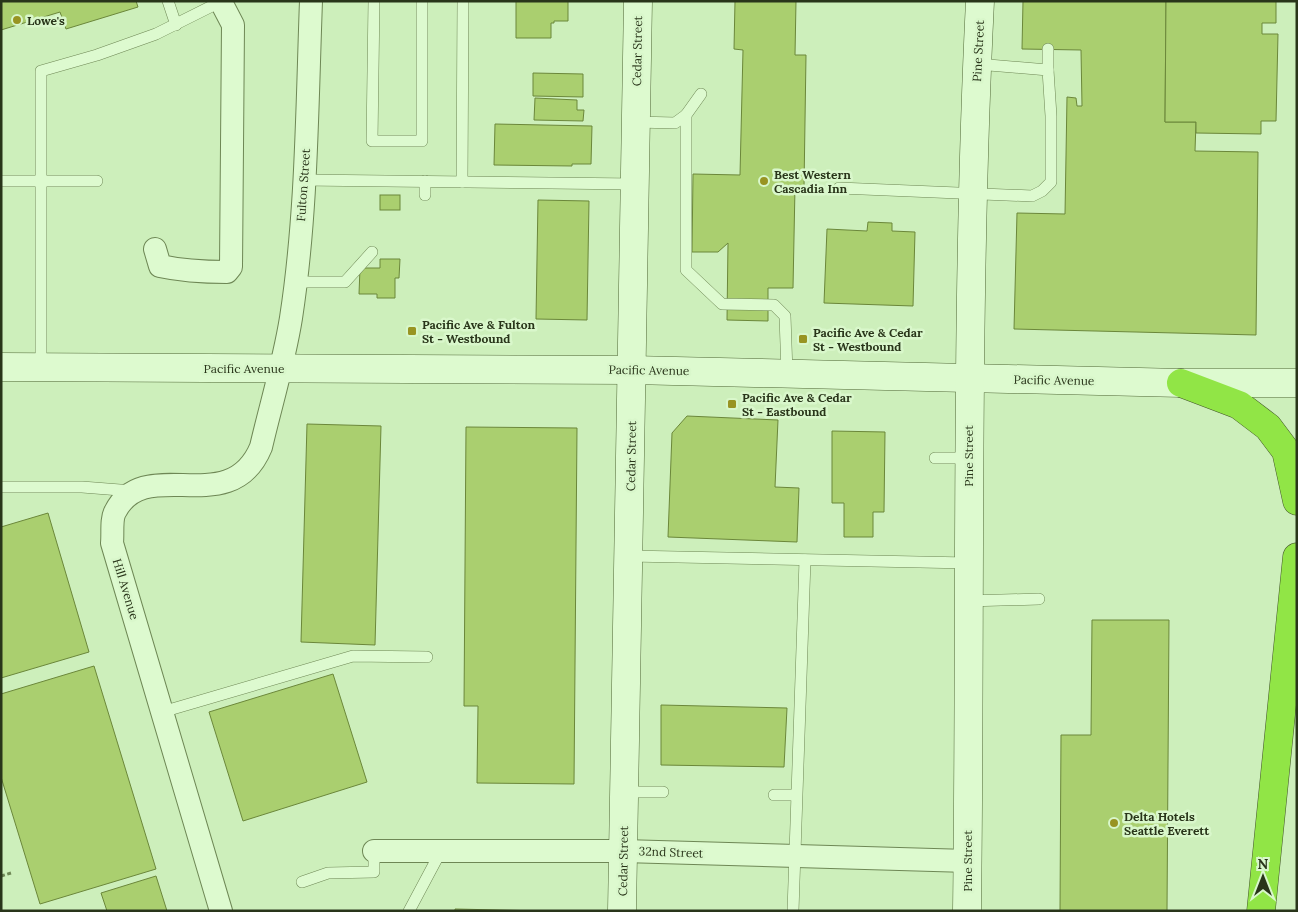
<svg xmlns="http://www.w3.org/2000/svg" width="1298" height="912" viewBox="0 0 1298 912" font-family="Lora,serif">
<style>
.building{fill:#aacf6f;stroke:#6b873a}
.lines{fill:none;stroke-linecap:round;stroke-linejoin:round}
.lane-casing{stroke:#6e8755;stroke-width:12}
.street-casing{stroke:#6e8755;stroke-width:24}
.secondary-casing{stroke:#526938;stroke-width:29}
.highway-casing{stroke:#42542a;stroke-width:29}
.path{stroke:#6e8755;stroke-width:3;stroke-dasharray:4 2.5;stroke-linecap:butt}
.lane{stroke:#ddfacf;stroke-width:11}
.street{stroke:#ddfacf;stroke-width:22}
.secondary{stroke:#ddfacf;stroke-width:28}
.highway{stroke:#91e546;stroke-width:28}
.poi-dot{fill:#989422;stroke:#d9f7cb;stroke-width:2}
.labels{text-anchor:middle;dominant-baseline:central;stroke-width:5;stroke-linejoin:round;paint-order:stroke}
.poi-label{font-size:12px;font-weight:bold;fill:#29351a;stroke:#d9f7cb;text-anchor:start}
.street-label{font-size:12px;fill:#29351a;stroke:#d9f7cb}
</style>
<rect width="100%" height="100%" fill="#cdefbb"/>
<g class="building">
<polygon points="1,1 136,1 138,7 66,29 60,12 1,30"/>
<polygon points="516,1 568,1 568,21 554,21 554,23 551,23 551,38 516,38"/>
<polygon points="735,1 796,1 795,55 806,55 804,187 795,187 793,288 768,288 768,321 727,320 728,243 718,252 692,252 693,174 740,175 743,50 734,49"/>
<polygon points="1023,1 1166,1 1165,122 1196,122 1195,151 1258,152 1256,335 1014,329 1017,213 1065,214 1067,97 1076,98 1077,106 1082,106 1081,50 1022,49"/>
<polygon points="1166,1 1276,1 1276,23 1262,23 1262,34 1278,34 1276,121 1261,121 1261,134 1196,133 1196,122 1165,122"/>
<polygon points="533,73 583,74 583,97 533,96"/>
<polygon points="535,98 577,100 577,110 584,110 583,121 534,120"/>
<polygon points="495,124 592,126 591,164 572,164 572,166 494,165"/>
<rect x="380" y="195" width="20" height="15"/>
<polygon points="538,200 589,201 587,320 536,319"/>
<polygon points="868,222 892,223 892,231 915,232 913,306 824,303 827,229 867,231"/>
<polygon points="380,259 400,259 399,278 395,278 395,298 377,298 377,294 359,294 360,268 380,268"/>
<polygon points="687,416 778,420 775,487 799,488 797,542 668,537 672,433"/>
<polygon points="307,424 381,426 375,645 301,642"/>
<polygon points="466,427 577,428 574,784 477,783 478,706 464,706"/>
<polygon points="832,431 885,432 884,512 873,512 873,537 844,537 844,503 832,503"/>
<polygon points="48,513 89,652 1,678 1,527"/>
<polygon points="1092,620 1169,620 1167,911 1060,911 1061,735 1091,735"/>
<polygon points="94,666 156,869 40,904 1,777 1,694"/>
<polygon points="333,674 367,782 243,821 209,712"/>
<polygon points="661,705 787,708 784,767 661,765"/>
<polygon points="156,876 167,911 107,911 101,893"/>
<polygon points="455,909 542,911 455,911"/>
</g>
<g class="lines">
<g class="lane-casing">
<g id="lane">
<polyline points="168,1 176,25"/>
<polyline points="374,1 372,141 422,141 422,1"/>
<polyline points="1048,70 1048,49"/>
<polyline points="701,94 686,115 686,270 722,304 774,305 785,316 787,373"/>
<polyline points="636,122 675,123 686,115"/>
<polyline points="304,180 635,184"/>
<polyline points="1,181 97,181"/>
<polyline points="425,181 425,195"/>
<polyline points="462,182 463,1"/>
<polyline points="839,188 1032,196 1042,191 1051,182 1051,116 1048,70 977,64"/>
<polyline points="295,282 345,282 372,252"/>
<polyline points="41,366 41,71 97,55 156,34 222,1"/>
<polyline points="935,458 968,458"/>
<polyline points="1,487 82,487 133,491"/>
<polyline points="629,556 968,563"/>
<polyline points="968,601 1039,599"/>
<polyline points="162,712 353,656 427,657"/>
<polyline points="624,792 663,792"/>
<polyline points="774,795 796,795"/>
<polyline points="302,882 328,873 374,872 374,851"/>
<polyline points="409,911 441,851"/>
<polyline points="793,911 805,560"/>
</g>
</g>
<g class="street-casing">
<g id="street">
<path d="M155,249L160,266C183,271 204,272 227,272L231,267L233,25L221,2"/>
<polyline points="374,851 623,851 968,861"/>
<path d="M221,911L112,543C113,534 111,519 115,512C145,452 230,522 261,447C271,404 284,362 291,318C307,214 307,107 311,1"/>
</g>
</g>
<g class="secondary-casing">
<g id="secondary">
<polyline points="1,367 632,370 1181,383 1297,383"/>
<polyline points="622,911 638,1"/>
<path d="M967,911C971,608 965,304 980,1"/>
</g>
</g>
<g class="highway-casing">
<g id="highway">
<polyline points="1181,383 1239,405 1268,427 1286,451 1297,501"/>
<polyline points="1261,911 1297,557"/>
</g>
</g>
<polyline class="path" points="1,876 11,873"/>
<use href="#lane" class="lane"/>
<use href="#street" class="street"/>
<use href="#secondary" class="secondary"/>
<use href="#highway" class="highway"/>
</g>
<g class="poi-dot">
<circle cx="17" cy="20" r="5"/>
<circle cx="764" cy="181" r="5"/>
<rect x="407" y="326" width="10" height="10" rx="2.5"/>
<rect x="798" y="334" width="10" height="10" rx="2.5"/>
<rect x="727" y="399" width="10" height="10" rx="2.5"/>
<circle cx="1114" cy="823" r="5"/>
</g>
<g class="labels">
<g class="poi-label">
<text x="27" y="20">Lowe's</text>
<text x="774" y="174">Best Western<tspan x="774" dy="14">Cascadia Inn</tspan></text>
<text x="422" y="324">Pacific Ave &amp; Fulton<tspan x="422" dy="14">St - Westbound</tspan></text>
<text x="813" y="332">Pacific Ave &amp; Cedar<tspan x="813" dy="14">St - Westbound</tspan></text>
<text x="742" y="397">Pacific Ave &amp; Cedar<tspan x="742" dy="14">St - Eastbound</tspan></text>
<text x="1124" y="816">Delta Hotels<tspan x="1124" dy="14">Seattle Everett</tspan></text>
</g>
<g class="street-label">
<text transform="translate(637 51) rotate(-89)">Cedar Street</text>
<text transform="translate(978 51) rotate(-87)">Pine Street</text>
<text transform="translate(303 185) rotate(-86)">Fulton Street</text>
<text x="244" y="368">Pacific Avenue</text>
<text transform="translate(649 370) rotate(1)">Pacific Avenue</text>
<text transform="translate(1054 380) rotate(1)">Pacific Avenue</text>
<text transform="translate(631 456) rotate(-89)">Cedar Street</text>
<text transform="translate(968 456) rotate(-90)">Pine Street</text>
<text transform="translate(126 589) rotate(73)">Hill Avenue</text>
<text transform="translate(671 852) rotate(2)">32nd Street</text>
<text transform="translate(623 861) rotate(-89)">Cedar Street</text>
<text transform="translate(967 861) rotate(-90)">Pine Street</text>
</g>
</g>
<rect width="1298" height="912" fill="none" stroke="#29351a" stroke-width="5"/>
<g transform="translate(1263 877)" stroke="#d9f7cb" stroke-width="4" paint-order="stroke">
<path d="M0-4L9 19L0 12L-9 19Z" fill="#29351a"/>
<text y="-8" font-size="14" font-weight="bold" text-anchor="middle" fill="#29351a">N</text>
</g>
</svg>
